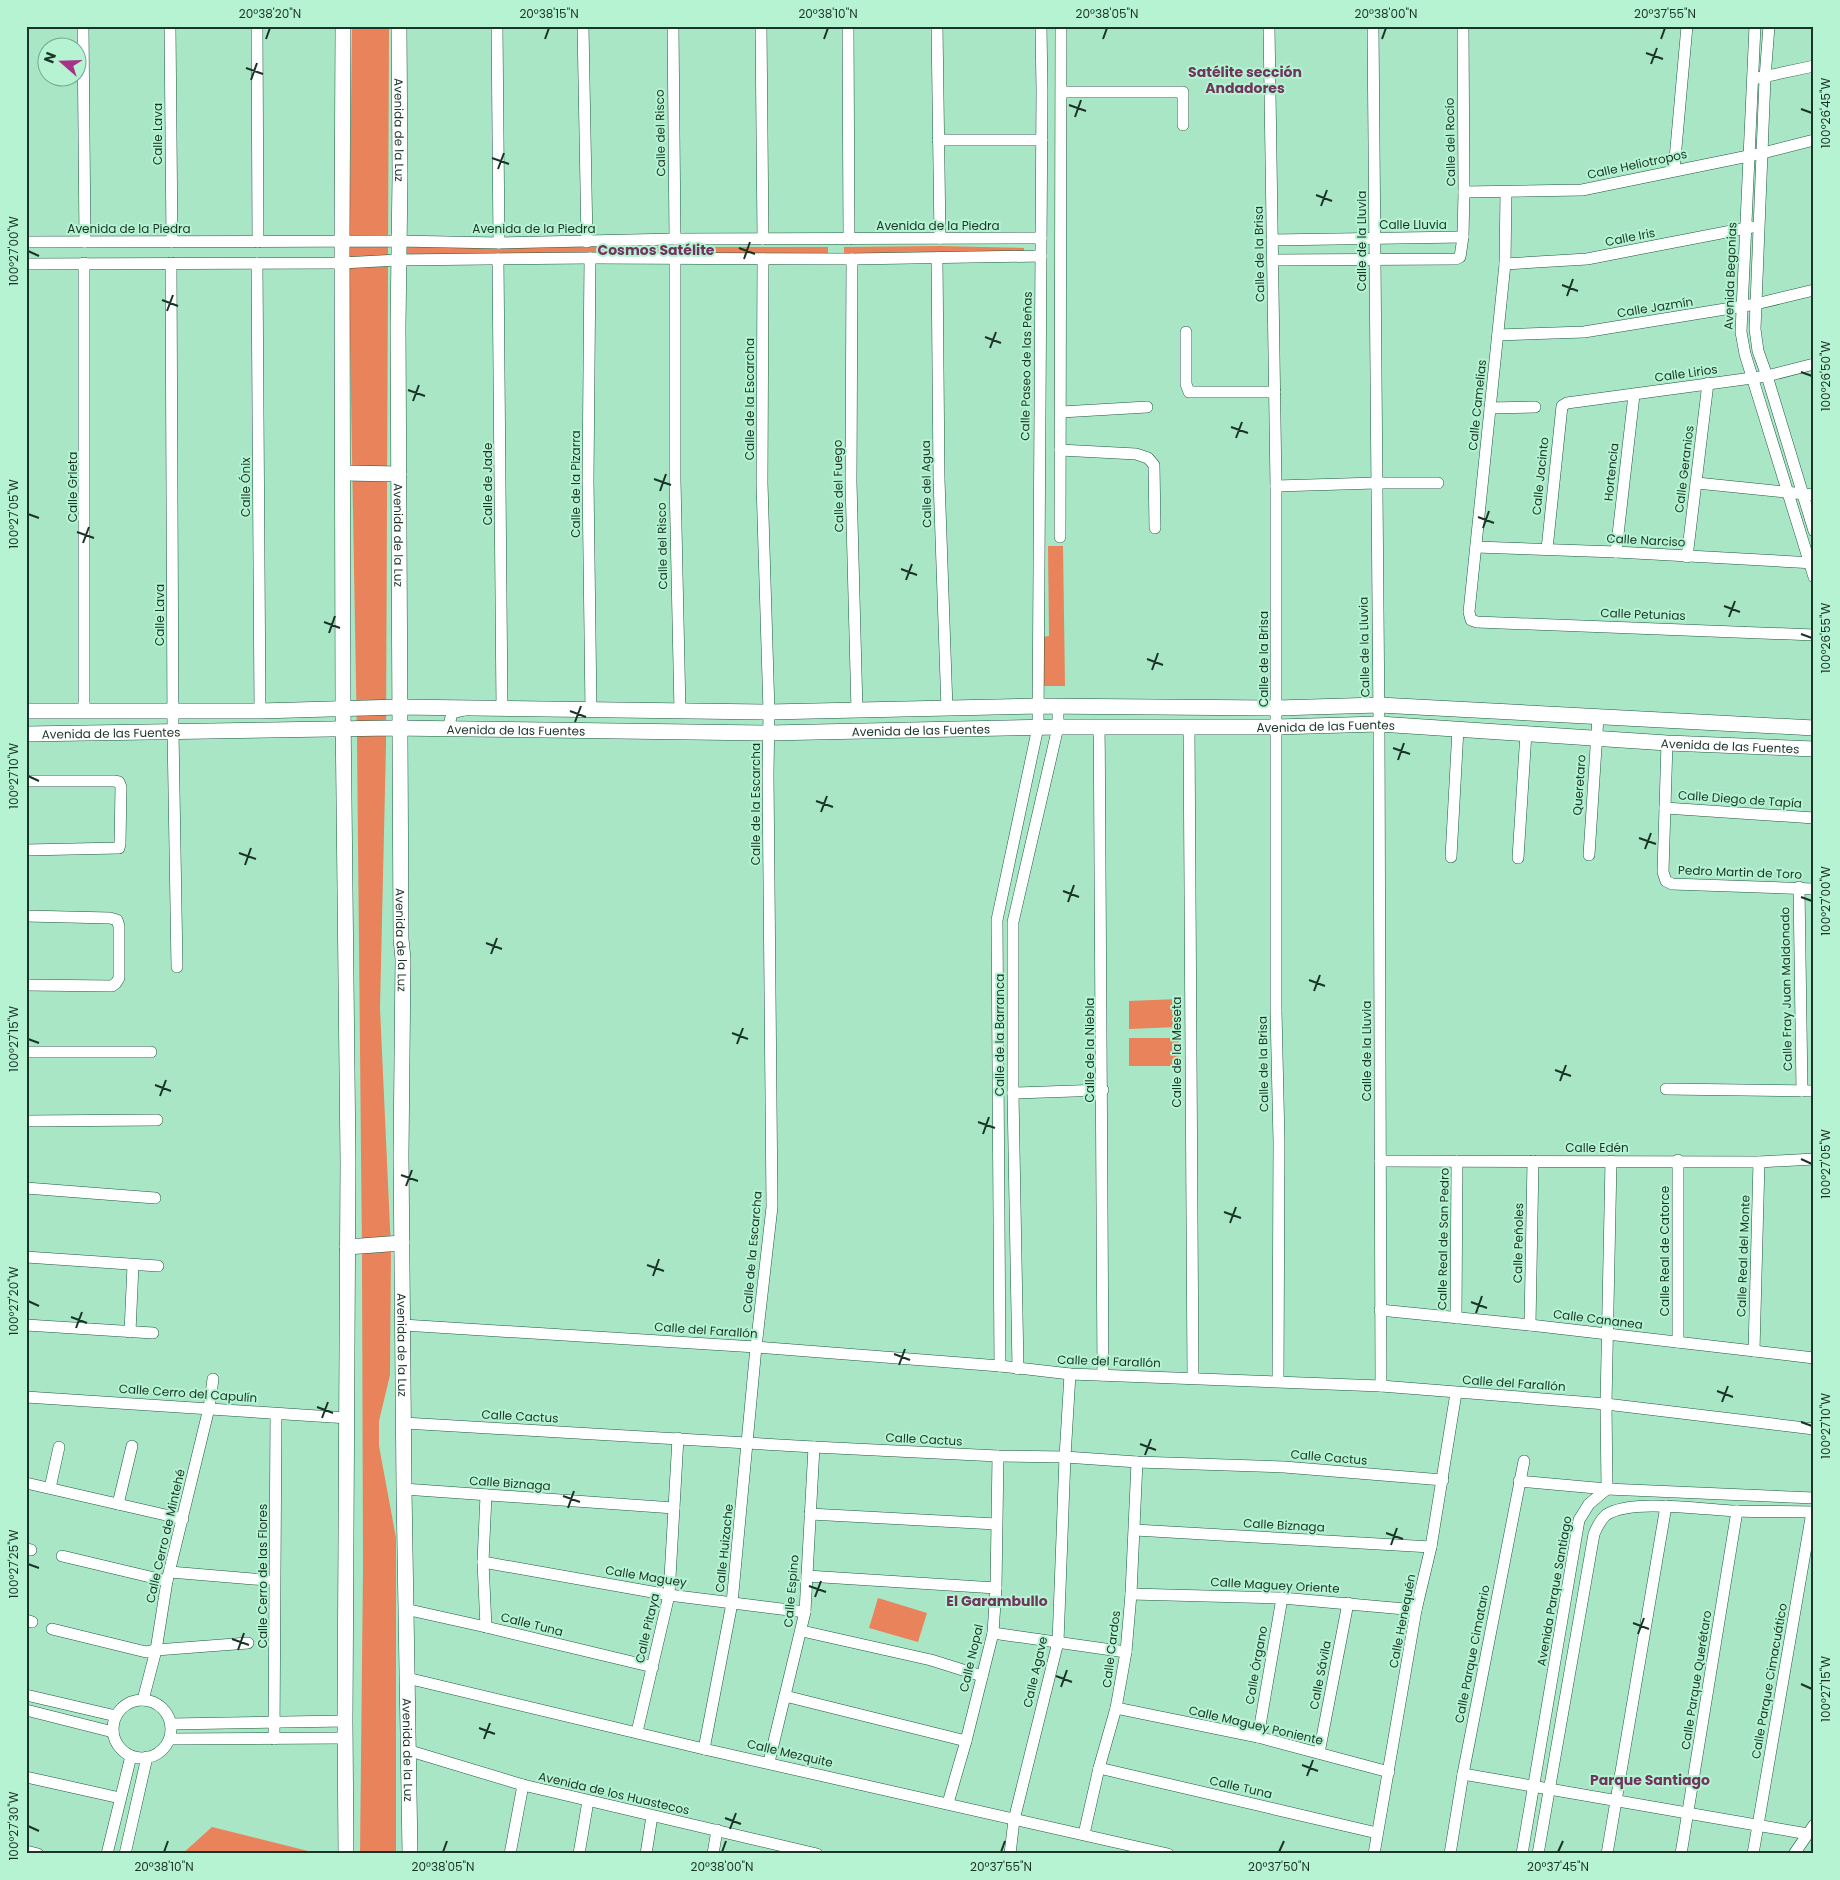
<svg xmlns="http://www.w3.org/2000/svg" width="1840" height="1880" viewBox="0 0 1840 1880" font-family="Poppins,sans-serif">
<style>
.green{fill:#e9835c}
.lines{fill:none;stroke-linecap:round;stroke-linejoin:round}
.minor-casing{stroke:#1d5b40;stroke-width:12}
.major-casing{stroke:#1d5b40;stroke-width:16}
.minor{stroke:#fff;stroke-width:11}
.major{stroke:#fff;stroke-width:15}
.ticks{fill:none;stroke:#1b3428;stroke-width:2}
.labels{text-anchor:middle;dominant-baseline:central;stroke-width:4;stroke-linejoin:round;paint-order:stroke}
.street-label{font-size:12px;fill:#1b3428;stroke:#b5f3d2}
.neighbourhood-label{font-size:14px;font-weight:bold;fill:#70345d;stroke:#b5f3d2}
.neatline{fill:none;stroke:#1b3428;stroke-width:2}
.ticks-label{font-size:12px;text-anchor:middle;fill:#1b3428}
</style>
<rect width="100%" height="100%" fill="#a8e6c5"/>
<g class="green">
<polygon points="352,26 389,26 386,744 380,1008 391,1249 390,1375 379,1421 379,1446 396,1538 396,1854 360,1854 363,1568 362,1255 357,740 349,282"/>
<polygon points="405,244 629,244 629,258 406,259"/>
<polygon points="940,246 1024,248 1024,253 844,257 844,247"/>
<polygon points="640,247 828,247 828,255 639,256"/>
<polygon points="1048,546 1063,546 1065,686 1044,686 1043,637 1049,636"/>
<polygon points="1178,999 1178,1027 1129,1029 1129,1001"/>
<rect x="1129" y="1038" width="50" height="28"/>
<polygon points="878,1598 927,1613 918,1642 869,1628"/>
<polygon points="212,1827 320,1854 182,1854"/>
</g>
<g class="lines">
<g class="minor-casing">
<g id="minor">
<polyline points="83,26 85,242"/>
<polyline points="170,26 172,242"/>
<polyline points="257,26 258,242"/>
<polyline points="497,26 499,243"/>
<polyline points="583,26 587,242"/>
<polyline points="673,26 675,239"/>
<polyline points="761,26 763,239"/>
<polyline points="848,26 849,239"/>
<polyline points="937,26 940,238"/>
<polyline points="1269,26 1276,486 1276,1011 1279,1141 1278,1381"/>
<polyline points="1373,26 1379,724 1381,1386"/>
<polyline points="1755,26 1741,332 1745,354 1814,577"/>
<polyline points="1769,26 1765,78 1755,329 1758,351 1767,376 1814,531"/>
<polyline points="1758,78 1814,66"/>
<polyline points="1062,92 1183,92 1183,125"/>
<polyline points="938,140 1042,140"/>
<polyline points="1674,170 1687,26"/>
<polyline points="1464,192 1582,190 1763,153 1814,140"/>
<polyline points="1506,192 1505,264 1469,612 1471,620 1477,622 1814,635"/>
<polyline points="1272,240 1463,237"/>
<polyline points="26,242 398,241 499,243 675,239 1041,238"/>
<polyline points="590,258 588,480 591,711"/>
<polyline points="937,258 939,479 947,709"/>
<polyline points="498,259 502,709"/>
<polyline points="675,259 675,480 680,712"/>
<polyline points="852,259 851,482 857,711"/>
<polyline points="1273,260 1456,259 1460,257 1463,237 1464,192 1463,26"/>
<polyline points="84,263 84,711"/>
<polyline points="171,263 173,731 177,967"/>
<polyline points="257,263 260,711"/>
<polyline points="26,264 342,263 398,260 590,258 852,259 1041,256"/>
<polyline points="1505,264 1587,259 1752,227"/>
<polyline points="1186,332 1186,384 1189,392 1275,392"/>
<polyline points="1498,335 1584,332 1756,304 1814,290"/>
<polyline points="1490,408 1535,407"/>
<polyline points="1061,412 1147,407"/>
<polyline points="1060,450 1136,454 1148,458 1154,465 1155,528"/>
<polyline points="1697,483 1814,495"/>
<polyline points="1276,486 1376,483 1438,483"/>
<polyline points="1060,537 1061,26"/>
<polyline points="1476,547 1616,552 1814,563"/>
<polyline points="1547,549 1562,406 1567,403 1767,376 1814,364"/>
<polyline points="1616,552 1634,395"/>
<polyline points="1687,557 1708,383"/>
<path d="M1099,726C1102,942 1102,1158 1103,1375"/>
<polyline points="1189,727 1193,1378"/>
<polyline points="448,729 452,713 465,710"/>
<polyline points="1667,743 1663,872 1666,881 1672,884 1814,889"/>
<polyline points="26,781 114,781 119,782 121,787 120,844 119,848 26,850"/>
<polyline points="1665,808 1814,818"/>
<polyline points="1589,855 1598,717"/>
<polyline points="1451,857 1458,729"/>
<polyline points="1518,858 1526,733"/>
<polyline points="1799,887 1802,1091"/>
<polyline points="26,916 110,918 117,920 119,926 119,978 116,983 112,986 26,985"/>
<polyline points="26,1052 151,1052"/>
<polyline points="1666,1089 1814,1091"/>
<polyline points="1013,1093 1103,1090"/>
<polyline points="26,1121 157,1120"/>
<polyline points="1380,1161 1759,1162 1814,1159"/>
<polyline points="26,1188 155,1198"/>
<polyline points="26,1257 158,1266"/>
<polyline points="1380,1310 1530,1325 1814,1358"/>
<polyline points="1456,1318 1457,1161"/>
<polyline points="26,1325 153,1333"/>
<polyline points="403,1325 756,1347 1000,1366 1070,1374 1381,1386 1606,1404 1814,1429"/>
<polyline points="1530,1325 1533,1161"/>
<polyline points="130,1332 133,1265"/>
<polyline points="1678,1342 1678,1160"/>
<polyline points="1754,1351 1759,1162"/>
<polyline points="1000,1366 997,920 1038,727 1042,91 1041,26"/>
<polyline points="1018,1369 1013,1093 1013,922 1058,727 1058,707"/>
<polyline points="26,1397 348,1418"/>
<polyline points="404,1423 814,1447 998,1456 1065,1457 1137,1462 1284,1467 1443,1480"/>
<polyline points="1519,1481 1607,1489 1814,1498"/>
<polyline points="26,1483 183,1519"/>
<polyline points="50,1488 59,1447"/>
<polyline points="404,1489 674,1508"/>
<polyline points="1607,1489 1606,1404 1611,1161"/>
<polyline points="118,1504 132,1446"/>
<polyline points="810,1514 996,1524"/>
<polyline points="1135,1530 1431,1547"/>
<polyline points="26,1549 31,1550"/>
<polyline points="62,1556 167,1581"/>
<polyline points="483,1562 669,1595 805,1612"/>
<polyline points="170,1572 266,1580"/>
<polyline points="807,1576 996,1588"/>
<polyline points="1131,1594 1282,1598 1416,1610"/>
<polyline points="405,1609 486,1627 653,1667"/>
<polyline points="26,1620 32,1622"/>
<polyline points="486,1627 483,1562 486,1495"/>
<polyline points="52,1629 146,1652 156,1650 248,1643"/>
<polyline points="802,1631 931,1660 982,1676"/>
<polyline points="993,1633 1126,1652"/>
<polyline points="407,1678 704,1749 1168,1854"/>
<polyline points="26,1695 116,1716"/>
<polyline points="785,1696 966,1741"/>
<polyline points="143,1700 156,1650 167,1581 209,1408 213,1379"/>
<circle cx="142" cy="1729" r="29"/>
<polyline points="1116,1708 1258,1737 1389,1772"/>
<polyline points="26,1710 113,1732"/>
<polyline points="171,1724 345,1721"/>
<polyline points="637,1732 669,1595 678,1438"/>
<polyline points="1258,1737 1282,1598"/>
<polyline points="170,1739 345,1738"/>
<polyline points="274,1739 276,1414"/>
<polyline points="704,1749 732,1603 756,1347 772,1207 768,774 769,712 762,483 763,259"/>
<polyline points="407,1750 523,1785 817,1854"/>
<polyline points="1319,1753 1348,1603"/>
<polyline points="769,1762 805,1612 814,1447"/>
<polyline points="1099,1768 1377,1833"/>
<polyline points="1463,1774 1808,1834"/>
<polyline points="26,1777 120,1798"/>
<polyline points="948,1803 966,1741 993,1633 996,1588 998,1456"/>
<polyline points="1084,1834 1099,1768 1116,1708 1126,1652 1131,1594 1137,1462"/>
<polyline points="26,1851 38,1854"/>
<polyline points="107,1854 131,1756"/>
<polyline points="125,1854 147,1757"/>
<polyline points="510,1854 523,1785"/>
<polyline points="579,1854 588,1801"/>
<polyline points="646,1854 652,1816"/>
<polyline points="713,1854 717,1830"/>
<polyline points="1010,1854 1014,1820 1058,1642 1065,1457 1070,1374"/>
<polyline points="1374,1854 1416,1610 1431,1547 1456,1393"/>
<polyline points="1450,1854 1463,1774 1524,1461"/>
<polyline points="1522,1854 1579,1520 1589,1504 1607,1489"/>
<path d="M1538,1854L1594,1534C1597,1527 1600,1520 1606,1515C1630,1498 1706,1510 1736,1511C1762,1512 1788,1511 1814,1512"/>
<polyline points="1607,1854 1666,1506"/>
<polyline points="1681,1854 1737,1511"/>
<polyline points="1753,1854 1812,1512"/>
<polyline points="1794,1854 1814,1825"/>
</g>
</g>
<g class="major-casing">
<g id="major">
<polyline points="343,26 342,242 343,709 348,1161 345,1721 346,1854"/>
<path id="s1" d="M399,26L400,177L398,326L401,939L403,959L401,1155L404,1489L410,1854"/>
<polyline points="343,473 399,474"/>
<polyline points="26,711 260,711 400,707 769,712 1038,706 1277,708 1379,705 1814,728"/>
<path id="s2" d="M26,734L392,728L769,733L1058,727H1277L1379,724L1667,743L1814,749"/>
<polyline points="347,1247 402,1243"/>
</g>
</g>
<use href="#minor" class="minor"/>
<use href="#major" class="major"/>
</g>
<path class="ticks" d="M266,39L270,28M545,39L549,28M824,39L828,28M1103,39L1107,28M1382,39L1386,28M1661,39L1665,28M1646,53L1663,59M1651,64L1657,48M246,68L263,74M251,80L257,63M1069,105L1086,111M1801,109L1812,113M1075,117L1081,100M492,158L509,164M498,169L504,153M1316,195L1332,201M1321,206L1327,190M739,248L755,254M28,251L39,256M744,259L750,242M1562,285L1578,291M1567,296L1573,279M162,300L178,306M167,311L173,295M985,337L1001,343M990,348L996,332M1801,372L1812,376M408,390L425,396M413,401L419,385M1231,427L1248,433M1236,438L1242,422M654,479L671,485M660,491L666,474M28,514L39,518M1478,517L1494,523M1483,528L1489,511M77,532L94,538M83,543L89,527M901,569L917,575M906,580L912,564M1724,606L1740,612M1729,617L1735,601M324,622L340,628M329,633L335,616M1801,634L1812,638M1147,659L1163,665M1152,670L1158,653M570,711L586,717M575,722L581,706M1393,748L1410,754M1398,760L1404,743M28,776L39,781M816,801L833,807M821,812L827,796M1639,838L1656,844M1645,849L1651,833M239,853L256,859M245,865L251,848M1063,891L1079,897M1801,897L1812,901M1068,902L1074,885M486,943L502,949M491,954L497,938M1309,980L1325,986M1314,991L1320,975M732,1033L748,1039M28,1039L39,1043M737,1044L743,1028M1555,1070L1571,1076M1560,1081L1566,1065M155,1085L171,1091M160,1096L166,1080M978,1122L995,1128M983,1134L989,1117M1801,1159L1812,1164M401,1175L418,1181M406,1186L412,1170M1224,1212L1241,1218M1230,1223L1236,1207M647,1265L664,1271M653,1276L659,1259M28,1301L39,1306M1471,1302L1487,1308M1476,1313L1482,1296M71,1317L87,1323M76,1328L82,1312M894,1354L910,1360M899,1365L905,1349M1717,1391L1733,1397M1722,1402L1728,1386M317,1407L333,1413M322,1418L328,1402M1801,1422L1812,1426M1140,1444L1156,1450M1145,1455L1151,1439M563,1496L580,1502M568,1508L574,1491M1386,1533L1403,1539M1391,1545L1397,1528M28,1564L39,1568M809,1586L826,1592M815,1597L821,1581M1633,1623L1649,1629M1638,1634L1644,1618M232,1639L249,1645M238,1650L244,1633M1056,1676L1072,1682M1801,1684L1812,1689M1061,1687L1067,1670M479,1728L495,1734M484,1739L490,1723M1302,1765L1318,1771M1307,1776L1313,1760M725,1818L741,1824M28,1826L39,1831M730,1829L736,1813M164,1852L168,1841M443,1852L447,1841M722,1852L726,1841M1001,1852L1005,1841M1279,1852L1284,1841M1558,1852L1563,1841"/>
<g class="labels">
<g class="street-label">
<text stroke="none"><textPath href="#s1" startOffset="104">Avenida de la Luz</textPath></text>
<text transform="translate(660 133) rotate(-91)">Calle del Risco</text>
<text transform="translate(157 134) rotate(-90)">Calle Lava</text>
<text transform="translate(1450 142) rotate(-91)">Calle del Rocío</text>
<text transform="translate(1637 164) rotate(-12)">Calle Heliotropos</text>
<text x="1413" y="224">Calle Lluvia</text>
<text x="938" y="225">Avenida de la Piedra</text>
<text x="129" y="228">Avenida de la Piedra</text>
<text x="534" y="228">Avenida de la Piedra</text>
<text transform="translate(1630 237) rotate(-11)">Calle Iris</text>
<text transform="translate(1361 241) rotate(-90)">Calle de la Lluvia</text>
<text transform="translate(1259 254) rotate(-91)">Calle de la Brisa</text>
<text transform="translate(1730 276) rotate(-88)">Avenida Begonias</text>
<text transform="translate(1655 307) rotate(-9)">Calle Jazmín</text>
<text transform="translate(1026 366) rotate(-89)">Calle Paseo de las Peñas</text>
<text transform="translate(1686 373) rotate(-8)">Calle Lirios</text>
<text transform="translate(749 399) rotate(-90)">Calle de la Escarcha</text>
<text transform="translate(1477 405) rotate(-84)">Calle Camelias</text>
<text transform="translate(1684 469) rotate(-83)">Calle Geranios</text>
<text transform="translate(1611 472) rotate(-84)">Hortencia</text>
<text transform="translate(1540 476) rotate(-84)">Calle Jacinto</text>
<text transform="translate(487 484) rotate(-90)">Calle de Jade</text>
<text transform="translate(575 484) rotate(-90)">Calle de la Pizarra</text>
<text transform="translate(926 484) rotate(-91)">Calle del Agua</text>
<text transform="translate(838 486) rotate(-91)">Calle del Fuego</text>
<text transform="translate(72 487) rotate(-90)">Calle Grieta</text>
<text transform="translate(245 487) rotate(-90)">Calle Ónix</text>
<text stroke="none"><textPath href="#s1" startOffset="509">Avenida de la Luz</textPath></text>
<text transform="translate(1646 540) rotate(3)">Calle Narciso</text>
<text transform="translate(662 546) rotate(-91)">Calle del Risco</text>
<text transform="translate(1643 614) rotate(2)">Calle Petunias</text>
<text transform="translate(159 615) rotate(-90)">Calle Lava</text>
<text transform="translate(1364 647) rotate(-91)">Calle de la Lluvia</text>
<text transform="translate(1263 659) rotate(-90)">Calle de la Brisa</text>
<text stroke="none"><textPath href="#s2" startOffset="1300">Avenida de las Fuentes</textPath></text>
<text stroke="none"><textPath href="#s2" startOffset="490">Avenida de las Fuentes</textPath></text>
<text stroke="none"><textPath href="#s2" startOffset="895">Avenida de las Fuentes</textPath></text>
<text stroke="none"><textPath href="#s2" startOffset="85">Avenida de las Fuentes</textPath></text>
<text stroke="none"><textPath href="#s2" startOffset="1705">Avenida de las Fuentes</textPath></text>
<text transform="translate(1579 785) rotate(-86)">Queretaro</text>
<text transform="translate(1740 799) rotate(4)">Calle Diego de Tapía</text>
<text transform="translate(755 804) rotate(-90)">Calle de la Escarcha</text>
<text transform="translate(1740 872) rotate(2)">Pedro Martin de Toro</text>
<text stroke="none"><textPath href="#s1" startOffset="914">Avenida de la Luz</textPath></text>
<text transform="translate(1786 989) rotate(-91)">Calle Fray Juan Maldonado</text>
<text transform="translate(999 1035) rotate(-90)">Calle de la Barranca</text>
<text transform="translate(1089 1050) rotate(-90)">Calle de la Niebla</text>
<text transform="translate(1366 1051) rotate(-90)">Calle de la Lluvia</text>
<text transform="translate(1176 1052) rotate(-90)">Calle de la Meseta</text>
<text transform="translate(1263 1064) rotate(-91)">Calle de la Brisa</text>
<text x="1597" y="1147">Calle Edén</text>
<text transform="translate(1443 1239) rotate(-89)">Calle Real de San Pedro</text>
<text transform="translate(1518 1243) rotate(-89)">Calle Peñoles</text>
<text transform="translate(1664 1251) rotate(-90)">Calle Real de Catorce</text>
<text transform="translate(752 1252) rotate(-85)">Calle de la Escarcha</text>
<text transform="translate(1743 1256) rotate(-88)">Calle Real del Monte</text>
<text transform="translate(1598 1319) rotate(7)">Calle Cananea</text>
<text transform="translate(706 1330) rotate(4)">Calle del Farallón</text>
<text stroke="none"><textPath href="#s1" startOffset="1319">Avenida de la Luz</textPath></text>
<text transform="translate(1109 1361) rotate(2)">Calle del Farallón</text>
<text transform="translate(1514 1383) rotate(4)">Calle del Farallón</text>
<text transform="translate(188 1393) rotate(4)">Calle Cerro del Capulín</text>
<text transform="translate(520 1416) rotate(3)">Calle Cactus</text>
<text transform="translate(924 1439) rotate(3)">Calle Cactus</text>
<text transform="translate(1329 1457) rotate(5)">Calle Cactus</text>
<text transform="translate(510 1483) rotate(4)">Calle Biznaga</text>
<text transform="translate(1284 1525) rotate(3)">Calle Biznaga</text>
<text transform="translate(165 1536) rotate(-77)">Calle Cerro de Mintehé</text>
<text transform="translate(724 1548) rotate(-84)">Calle Huizache</text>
<text transform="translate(262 1576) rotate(-90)">Calle Cerro de las Flores</text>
<text transform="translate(646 1576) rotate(9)">Calle Maguey</text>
<text transform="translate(1275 1585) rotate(3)">Calle Maguey Oriente</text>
<text transform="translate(791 1591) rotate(-85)">Calle Espino</text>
<text transform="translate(1554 1591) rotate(-80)">Avenida Parque Santiago</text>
<text transform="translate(1402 1621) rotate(-79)">Calle Henequén</text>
<text transform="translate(532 1624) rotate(14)">Calle Tuna</text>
<text transform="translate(647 1628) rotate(-77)">Calle Pitaya</text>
<text transform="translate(1111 1649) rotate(-83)">Calle Cardos</text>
<text transform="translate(1472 1654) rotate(-79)">Calle Parque Cimatario</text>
<text transform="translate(971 1658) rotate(-77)">Calle Nopal</text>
<text transform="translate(1256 1665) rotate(-80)">Calle Órgano</text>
<text transform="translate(1035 1672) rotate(-77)">Calle Agave</text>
<text transform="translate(1320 1675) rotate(-79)">Calle Sávila</text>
<text transform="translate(1696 1680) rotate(-81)">Calle Parque Querétaro</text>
<text transform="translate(1769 1681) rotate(-80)">Calle Parque Cimacuático</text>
<text transform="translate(1256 1725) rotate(13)">Calle Maguey Poniente</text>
<text stroke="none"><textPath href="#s1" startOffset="1724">Avenida de la Luz</textPath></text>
<text transform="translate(790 1753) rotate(13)">Calle Mezquite</text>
<text transform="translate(1241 1787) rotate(13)">Calle Tuna</text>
<text transform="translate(614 1793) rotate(13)">Avenida de los Huastecos</text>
</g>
<g class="neighbourhood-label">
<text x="1245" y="72">Satélite sección<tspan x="1245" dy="16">Andadores</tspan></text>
<text x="656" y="250">Cosmos Satélite</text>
<text x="997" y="1601">El Garambullo</text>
<text x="1650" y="1780">Parque Santiago</text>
</g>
</g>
<rect width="1840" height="1880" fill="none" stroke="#b5f3d2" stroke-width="55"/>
<g transform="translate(62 62) rotate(290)"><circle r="24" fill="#b5f3d2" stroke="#77a78e"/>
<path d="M0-4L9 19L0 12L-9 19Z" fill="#a93288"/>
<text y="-8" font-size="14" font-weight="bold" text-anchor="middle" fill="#1b3428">N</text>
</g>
<rect x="28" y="28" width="1784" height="1824" class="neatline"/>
<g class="ticks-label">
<text x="270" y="18">20°38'20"N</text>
<text x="549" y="18">20°38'15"N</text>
<text x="828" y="18">20°38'10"N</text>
<text x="1107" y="18">20°38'05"N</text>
<text x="1386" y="18">20°38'00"N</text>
<text x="1665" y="18">20°37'55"N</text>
<text transform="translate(1826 113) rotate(-90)" y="4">100°26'45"W</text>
<text transform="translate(14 251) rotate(-90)" y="4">100°27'00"W</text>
<text transform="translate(1826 376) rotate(-90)" y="4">100°26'50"W</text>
<text transform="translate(14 514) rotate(-90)" y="4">100°27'05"W</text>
<text transform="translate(1826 638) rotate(-90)" y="4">100°26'55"W</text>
<text transform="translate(14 776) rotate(-90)" y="4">100°27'10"W</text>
<text transform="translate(1826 901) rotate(-90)" y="4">100°27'00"W</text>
<text transform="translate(14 1039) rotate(-90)" y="4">100°27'15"W</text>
<text transform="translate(1826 1164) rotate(-90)" y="4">100°27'05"W</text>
<text transform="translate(14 1301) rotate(-90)" y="4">100°27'20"W</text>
<text transform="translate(1826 1426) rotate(-90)" y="4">100°27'10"W</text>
<text transform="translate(14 1564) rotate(-90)" y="4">100°27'25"W</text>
<text transform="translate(1826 1689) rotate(-90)" y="4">100°27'15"W</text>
<text transform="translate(14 1826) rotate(-90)" y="4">100°27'30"W</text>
<text x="164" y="1871">20°38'10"N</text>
<text x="443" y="1871">20°38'05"N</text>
<text x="722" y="1871">20°38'00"N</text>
<text x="1001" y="1871">20°37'55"N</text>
<text x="1279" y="1871">20°37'50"N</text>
<text x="1558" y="1871">20°37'45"N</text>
</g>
</svg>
